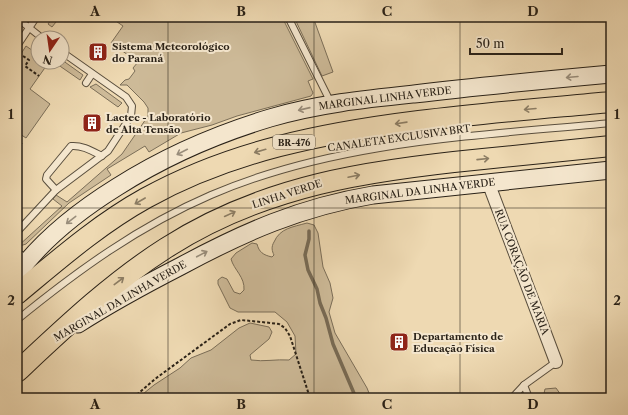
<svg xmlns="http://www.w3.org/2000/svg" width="628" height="415" viewBox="0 0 628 415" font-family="'Libre Caslon Text',serif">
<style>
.green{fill:#cdba98;stroke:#7b6e58}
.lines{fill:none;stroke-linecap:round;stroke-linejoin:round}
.stream{stroke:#776a54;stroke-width:3.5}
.service-casing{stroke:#5a4f3e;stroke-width:8}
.minor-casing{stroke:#5a4f3e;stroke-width:14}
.secondary-casing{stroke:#292117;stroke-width:19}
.trunk-casing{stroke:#292117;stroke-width:22}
.path{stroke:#292117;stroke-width:2;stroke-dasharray:3 2;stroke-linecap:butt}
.service{stroke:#f4e6cd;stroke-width:6}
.minor{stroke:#f4e6cd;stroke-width:12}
.secondary{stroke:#f4e6cd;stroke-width:17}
.trunk{stroke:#eed9b2;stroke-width:20}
.oneway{stroke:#998d7b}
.oneway2{stroke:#8c7d64}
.grid{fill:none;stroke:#292117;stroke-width:1;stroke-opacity:0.55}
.labels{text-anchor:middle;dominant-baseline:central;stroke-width:4;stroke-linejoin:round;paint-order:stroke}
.shield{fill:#f4e6cd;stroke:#665c4e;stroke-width:1}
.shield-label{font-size:9px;font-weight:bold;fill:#292117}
.poi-label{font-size:10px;font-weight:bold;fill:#292117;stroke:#f4e6cd;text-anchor:start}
.street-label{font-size:10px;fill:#292117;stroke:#f4e6cd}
.neatline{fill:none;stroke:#292117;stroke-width:1.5}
.grid-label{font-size:13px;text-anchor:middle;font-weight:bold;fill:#292117}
</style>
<rect width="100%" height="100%" fill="#eed9b2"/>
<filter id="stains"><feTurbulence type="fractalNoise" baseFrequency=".005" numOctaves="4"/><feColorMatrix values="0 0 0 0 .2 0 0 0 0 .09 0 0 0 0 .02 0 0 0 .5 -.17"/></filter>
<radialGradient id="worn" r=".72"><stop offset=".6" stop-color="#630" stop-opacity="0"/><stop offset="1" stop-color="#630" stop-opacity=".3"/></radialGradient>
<g class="green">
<polygon points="53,17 60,17 52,27 48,24"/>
<polygon points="110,17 282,17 313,79 308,81 313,93 311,96 237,116 212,125 181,133 149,152 145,146 107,169 111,175 69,203 26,244 17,247 62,206 53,199 56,195 67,202 122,154 148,116 148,108 144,102 127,85 120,85 125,80 129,79 135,71 133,68 138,62 111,43 123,26"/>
<polygon points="294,17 313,17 333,72 322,76"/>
<polygon points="26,46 36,53 38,50 38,62 49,62 30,89 50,104 26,138 20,134 17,139 17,60"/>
<polygon points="62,60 83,75 80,80 54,62 62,62"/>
<polygon points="96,84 122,103 118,107 90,87"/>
<path d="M307,223L314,225L318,233L323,267L330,283L333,298L329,312L335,333L367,388L371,398H138L154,385L180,368L191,358L211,350L239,328L250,323L269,327L272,332L269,339L250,355L251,360C264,362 276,359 289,360L296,354L295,336L287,322L275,312H238L230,308L218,284V280L222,277L227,279L234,292L240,294L244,290C245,277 234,270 231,259L236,253L252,243L257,244C259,252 263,255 272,257L274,255C272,251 271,247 274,242C280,228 293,227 307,223Z"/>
<polygon points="556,388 561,395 561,398 543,398 545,389"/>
</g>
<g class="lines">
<polyline class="stream" points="309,231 309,239 305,255 308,270 317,289 320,303 326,318 333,344 356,398"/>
<g class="service-casing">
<g id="service">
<polyline points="288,17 331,103"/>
<polyline points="323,17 329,17"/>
<polyline points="17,18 42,38"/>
<polyline points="17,46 35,19"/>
<polyline points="86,83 92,74"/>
<path d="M56,190L46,179L47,175L71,146C82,145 92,151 102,156"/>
<polyline points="17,232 56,190 108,151 131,116 132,106 126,97 62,52"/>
<polyline points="17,252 27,259"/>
<path d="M17,320C77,271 139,226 211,195C336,141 477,136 611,123"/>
<polyline points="524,385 556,362"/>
<polyline points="512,398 524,385 529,398"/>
</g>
</g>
<g class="minor-casing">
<polyline id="minor" points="488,182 556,362"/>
</g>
<g class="secondary-casing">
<g id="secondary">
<path d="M17,274C43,239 80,210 117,187C164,157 217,134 270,118C317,104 366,99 414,94C480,86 545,80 611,74"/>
<path d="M78,324C111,303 146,284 181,266C244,232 301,207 373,195L611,170"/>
</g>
</g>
<g class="trunk-casing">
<g id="trunk">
<path d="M17,294C58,260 99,224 146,198C231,151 323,133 419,121C483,113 547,108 611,102"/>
<path d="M17,372C64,328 111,283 166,248C264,185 370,170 483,159C526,155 568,150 611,146"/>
</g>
</g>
<g class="path">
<polyline points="23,56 29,60 25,66 39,76"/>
<polyline points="17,141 22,144"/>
<polyline points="133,398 155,379 230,324 241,320 271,323 279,324 285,328 290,336 310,398"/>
</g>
<use href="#service" class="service"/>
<use href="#minor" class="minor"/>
<use href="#secondary" class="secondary"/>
<use href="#trunk" class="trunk"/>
</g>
<defs><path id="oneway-shaft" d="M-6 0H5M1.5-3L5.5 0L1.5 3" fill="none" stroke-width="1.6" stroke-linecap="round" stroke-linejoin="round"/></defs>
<g class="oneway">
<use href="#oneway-shaft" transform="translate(572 77) rotate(175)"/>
<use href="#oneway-shaft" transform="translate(304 109) rotate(167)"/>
<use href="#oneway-shaft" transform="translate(182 152) rotate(153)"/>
<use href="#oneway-shaft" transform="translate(71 220) rotate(142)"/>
<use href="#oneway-shaft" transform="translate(202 254) rotate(-28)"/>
</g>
<g class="oneway2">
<use href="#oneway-shaft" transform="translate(530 109) rotate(175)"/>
<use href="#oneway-shaft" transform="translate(401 123) rotate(172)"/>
<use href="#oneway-shaft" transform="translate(260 151) rotate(164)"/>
<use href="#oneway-shaft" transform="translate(483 159) rotate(-6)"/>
<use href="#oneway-shaft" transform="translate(354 176) rotate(-12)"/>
<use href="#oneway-shaft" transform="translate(140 201) rotate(150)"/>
<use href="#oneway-shaft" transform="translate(230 214) rotate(-25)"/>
<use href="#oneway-shaft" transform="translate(119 281) rotate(-37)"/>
</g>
<path class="grid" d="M168,17V398M314,17V398M460,17V398M17,208H611"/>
<defs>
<g id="building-square" transform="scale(1)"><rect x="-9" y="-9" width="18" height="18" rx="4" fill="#8f2418" stroke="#f4e6cd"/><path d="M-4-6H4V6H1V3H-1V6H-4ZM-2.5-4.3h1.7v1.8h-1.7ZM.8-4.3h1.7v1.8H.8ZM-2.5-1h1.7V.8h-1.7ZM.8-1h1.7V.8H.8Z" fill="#fff"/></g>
</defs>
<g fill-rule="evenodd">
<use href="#building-square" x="98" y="52"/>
<use href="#building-square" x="92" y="123"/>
<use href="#building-square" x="399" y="342"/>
</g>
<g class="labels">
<rect class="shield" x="273" y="135" width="42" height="14" rx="3"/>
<g class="shield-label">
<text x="294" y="142">BR-476</text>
</g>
<g class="poi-label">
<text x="112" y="46">Sistema Meteorológico<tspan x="112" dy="12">do Paraná</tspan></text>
<text x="106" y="117">Lactec - Laboratório<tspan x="106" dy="12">de Alta Tensão</tspan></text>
<text x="413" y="336">Departamento de<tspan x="413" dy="12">Educação Física</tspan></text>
</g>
<g class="street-label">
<text transform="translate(385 98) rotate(-7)">MARGINAL LINHA VERDE</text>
<text transform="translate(399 138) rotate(-8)">CANALETA EXCLUSIVA BRT</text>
<text transform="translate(420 191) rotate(-7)">MARGINAL DA LINHA VERDE</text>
<text transform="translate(287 194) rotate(-18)">LINHA VERDE</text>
<text transform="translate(522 272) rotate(69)">RUA CORAÇÃO DE MARIA</text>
<text transform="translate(120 301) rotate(-30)">MARGINAL DA LINHA VERDE</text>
</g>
</g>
<rect width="628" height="415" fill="none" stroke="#eed9b2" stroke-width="44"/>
<g transform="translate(50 50) rotate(193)"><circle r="19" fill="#f4e6cd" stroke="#a39784"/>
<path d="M0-3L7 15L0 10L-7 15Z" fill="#8f2418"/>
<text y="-6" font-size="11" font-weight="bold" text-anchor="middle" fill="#292117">N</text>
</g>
<path d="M470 48v6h92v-6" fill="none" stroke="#292117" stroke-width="2"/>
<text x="476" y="48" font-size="12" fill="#292117" stroke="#f4e6cd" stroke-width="3" paint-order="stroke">50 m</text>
<rect x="22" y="22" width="584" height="371" class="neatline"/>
<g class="grid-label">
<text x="95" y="16">A</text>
<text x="241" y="16">B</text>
<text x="387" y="16">C</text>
<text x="533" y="16">D</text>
<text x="11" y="119">1</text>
<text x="617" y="119">1</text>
<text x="11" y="305">2</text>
<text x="617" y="305">2</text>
<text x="95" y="409">A</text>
<text x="241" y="409">B</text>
<text x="387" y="409">C</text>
<text x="533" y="409">D</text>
</g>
<rect width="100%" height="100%" filter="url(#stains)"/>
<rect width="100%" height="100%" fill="url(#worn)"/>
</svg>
